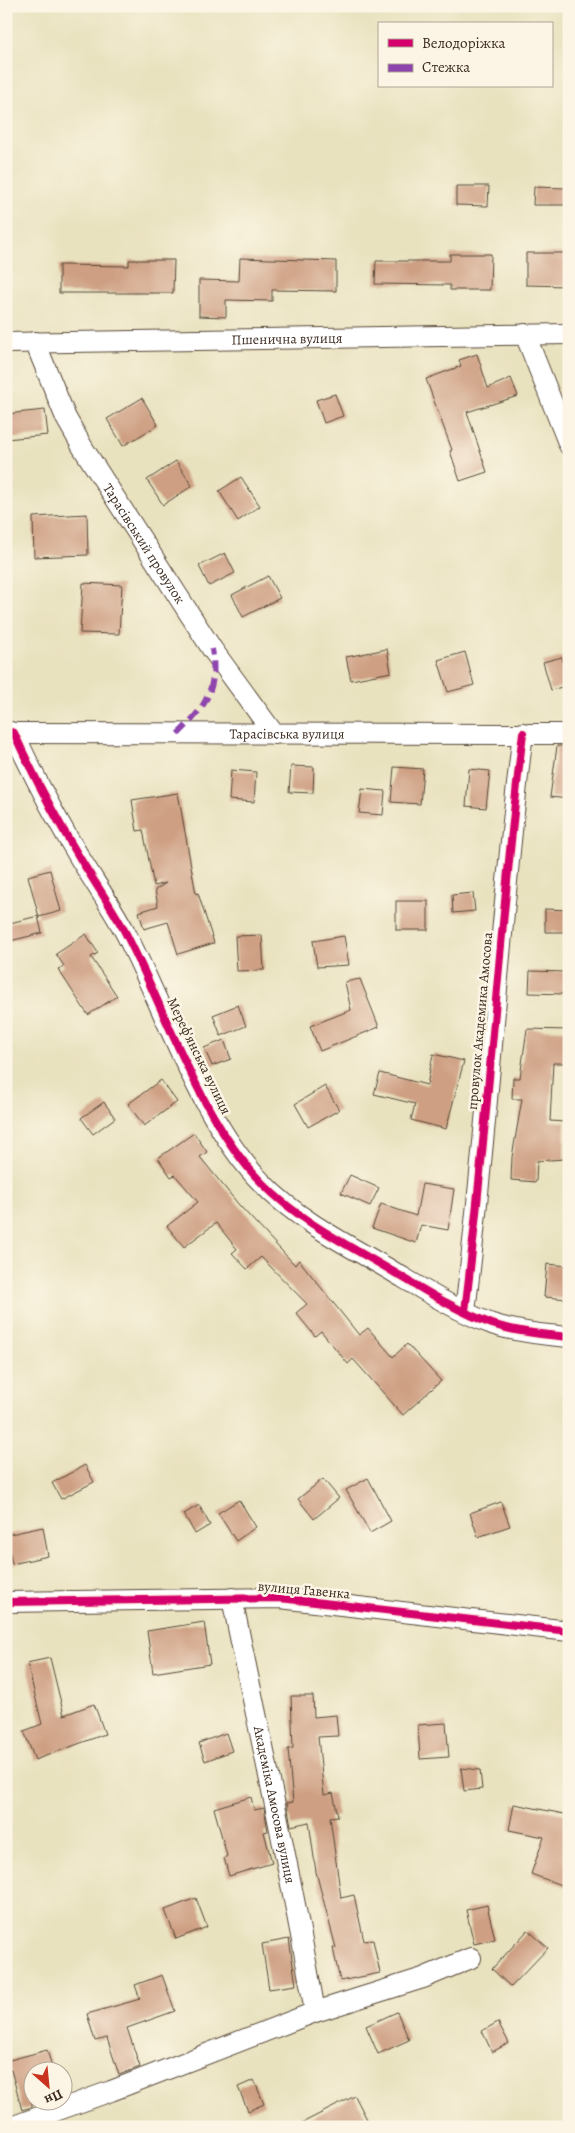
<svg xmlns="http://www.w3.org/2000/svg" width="575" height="2133" viewBox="0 0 575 2133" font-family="Alegreya,serif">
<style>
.building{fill:#ce9f82}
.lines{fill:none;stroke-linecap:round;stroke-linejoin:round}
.street-casing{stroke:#554636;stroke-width:22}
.street{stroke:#fff;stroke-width:20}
.quiet{stroke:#8e44ad;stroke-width:6;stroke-dasharray:12 6;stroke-linecap:butt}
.cycleway-casing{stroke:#fcf5e5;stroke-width:11}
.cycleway{stroke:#d6006c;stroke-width:8}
.labels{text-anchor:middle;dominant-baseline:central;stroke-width:5;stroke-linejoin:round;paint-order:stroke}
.street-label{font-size:14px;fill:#3b2a1e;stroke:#fcf5e5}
</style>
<rect width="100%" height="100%" fill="#fcf5e5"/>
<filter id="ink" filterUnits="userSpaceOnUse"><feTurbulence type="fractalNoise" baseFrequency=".02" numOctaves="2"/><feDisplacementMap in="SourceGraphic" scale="10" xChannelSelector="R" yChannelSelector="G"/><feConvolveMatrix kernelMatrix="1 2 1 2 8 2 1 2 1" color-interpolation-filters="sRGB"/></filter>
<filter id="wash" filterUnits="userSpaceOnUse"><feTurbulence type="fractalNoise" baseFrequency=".0096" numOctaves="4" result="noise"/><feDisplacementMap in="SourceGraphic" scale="20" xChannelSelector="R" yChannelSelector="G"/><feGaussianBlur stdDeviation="1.12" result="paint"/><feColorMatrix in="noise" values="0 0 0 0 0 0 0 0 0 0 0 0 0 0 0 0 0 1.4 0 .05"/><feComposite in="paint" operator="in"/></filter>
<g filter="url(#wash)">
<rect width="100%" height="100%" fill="#e9e2bf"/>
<g id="blocks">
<g class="building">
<polygon points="456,186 489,186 488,206 456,205"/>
<polygon points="534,187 566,188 565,205 533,205"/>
<polygon points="526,253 567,253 567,286 526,285"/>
<polygon points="450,254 491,254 490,290 450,290 450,285 375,284 376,261 450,261"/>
<polygon points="240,258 336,261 336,291 272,290 272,301 226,300 226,317 199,316 199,280 239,281"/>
<polygon points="129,260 174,260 173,293 59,293 59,265 129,266"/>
<polygon points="477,354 488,388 511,378 518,396 467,412 487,472 460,481 450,451 452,450 426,379 461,366 459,360"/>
<polygon points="335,394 343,416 324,423 316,400"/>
<polygon points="142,398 158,425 123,446 107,419"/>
<polygon points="45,410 48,435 6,439 6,414"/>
<polygon points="176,461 192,486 163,505 147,480"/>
<polygon points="241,477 260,506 238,521 219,491"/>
<polygon points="87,514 88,555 34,557 33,517"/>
<polygon points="225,553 235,573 209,586 199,566"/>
<polygon points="268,576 280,598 243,617 232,595"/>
<polygon points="83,583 122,585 119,634 80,633"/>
<polygon points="387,649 391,672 351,680 346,657"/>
<polygon points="465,652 474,685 448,692 438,660"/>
<polygon points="562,657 569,685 551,690 543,662"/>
<polygon points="557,746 569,746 569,799 550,797"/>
<polygon points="291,766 314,767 313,793 289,792"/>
<polygon points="394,767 423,769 420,804 391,802"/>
<polygon points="469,769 490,771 486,808 466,806"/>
<polygon points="231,770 256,772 254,802 229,800"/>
<polygon points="362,789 385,791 383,815 359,813"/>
<polygon points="178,793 196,894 198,893 214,943 178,954 168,922 144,929 139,912 158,906 155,890 166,883 154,886 143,830 137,831 132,800"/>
<polygon points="50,870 61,911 39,917 28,876"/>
<polygon points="473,893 475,911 453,913 452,895"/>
<rect x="396" y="901" width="32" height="29"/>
<polygon points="545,909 569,910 569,932 545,932"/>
<polygon points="38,916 42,933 6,942 6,924"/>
<polygon points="86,934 98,953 91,957 117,996 88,1015 58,969 64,966 56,954"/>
<polygon points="262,935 264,970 237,971 235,936"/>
<polygon points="344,936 349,965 317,967 313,941"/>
<polygon points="530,971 566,972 565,994 529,993"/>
<polygon points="360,979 379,1027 320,1051 310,1026 351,1010 345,982"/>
<polygon points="238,1005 246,1026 221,1036 213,1015"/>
<polygon points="527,1029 569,1030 569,1063 553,1063 550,1121 565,1122 564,1159 537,1161 536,1182 511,1180 512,1157 522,1099 512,1099 513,1078 520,1078"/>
<polygon points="224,1040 231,1059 212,1066 204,1048"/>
<polygon points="433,1054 464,1061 446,1129 411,1120 415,1104 374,1094 380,1073 427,1085"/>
<polygon points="161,1080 177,1102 144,1126 128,1104"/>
<polygon points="325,1086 339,1110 308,1127 295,1104"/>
<polygon points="104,1102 115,1118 93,1134 81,1118"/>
<polygon points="194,1133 207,1152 200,1157 239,1205 295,1265 299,1260 359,1335 368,1328 393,1357 407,1344 441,1381 403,1415 353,1359 348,1364 321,1331 315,1336 296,1313 307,1304 261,1257 247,1269 232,1253 237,1249 216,1223 184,1247 167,1226 198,1202 175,1175 171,1177 158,1158"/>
<polygon points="350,1175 379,1188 370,1206 341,1193"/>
<polygon points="422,1184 454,1189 448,1230 421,1225 416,1243 372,1228 381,1204 416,1216"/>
<polygon points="547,1264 569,1266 569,1299 544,1297"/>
<polygon points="85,1465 94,1482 61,1499 52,1483"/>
<polygon points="368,1478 391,1521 370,1533 346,1490"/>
<polygon points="323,1479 339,1498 314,1519 298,1499"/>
<polygon points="239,1500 256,1527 236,1541 218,1513"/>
<polygon points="501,1502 510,1526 478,1537 470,1513"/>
<polygon points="199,1505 210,1525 195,1534 184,1514"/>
<polygon points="43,1527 48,1556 12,1564 6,1535"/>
<polygon points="204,1622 210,1664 153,1673 147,1631"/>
<polygon points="50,1658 64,1715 94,1704 105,1734 35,1760 24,1731 42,1724 27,1663"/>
<polygon points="291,1696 313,1696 314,1717 336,1715 338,1736 318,1737 324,1795 333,1793 338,1816 330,1817 341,1898 354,1895 364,1941 373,1940 380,1973 340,1981 333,1948 336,1948 316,1872 309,1822 291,1826 287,1803 293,1802 288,1749 293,1748"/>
<polygon points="446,1723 449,1757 420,1759 418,1725"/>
<polygon points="226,1733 232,1751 205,1761 199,1743"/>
<polygon points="461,1768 480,1770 482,1789 464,1791"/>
<polygon points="251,1797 254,1810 264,1808 268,1831 264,1832 272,1863 229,1876 224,1858 227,1856 214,1808"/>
<polygon points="514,1804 569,1815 569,1888 531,1874 544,1837 509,1830"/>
<polygon points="196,1898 207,1927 176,1939 165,1910"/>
<polygon points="487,1905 495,1939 474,1944 466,1910"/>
<polygon points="528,1930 548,1948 511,1987 492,1969"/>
<polygon points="289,1939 296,1985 269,1989 262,1944"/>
<polygon points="162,1975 175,2011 127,2028 140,2067 119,2075 107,2038 95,2041 87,2014 140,1999 135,1985"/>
<polygon points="397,2012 409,2040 378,2054 366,2026"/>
<polygon points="498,2022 509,2043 492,2052 482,2031"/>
<polygon points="47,2050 53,2070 32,2070 32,2107 22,2110 11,2070 6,2070 6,2061"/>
<polygon points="254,2080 264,2104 248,2111 238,2087"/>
<polygon points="355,2096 371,2127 294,2127"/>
</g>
</g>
</g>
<g filter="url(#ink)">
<use href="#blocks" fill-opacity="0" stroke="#554636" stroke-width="1"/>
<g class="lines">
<g class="street-casing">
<g id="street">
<polyline points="525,334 569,445"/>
<path id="s1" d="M35,342L66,418L83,448L212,649L274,734"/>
<path id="s2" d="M6,343L569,334"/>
<path d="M6,731L14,733C34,777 56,819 81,860C95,883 111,906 124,930C165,1008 201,1122 263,1184C299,1221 348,1245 392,1271C424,1290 457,1311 492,1324C516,1332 543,1335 569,1337"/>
<path id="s3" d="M6,733L569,734"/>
<path d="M465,1311C489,1119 499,926 523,733"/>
<path id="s4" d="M232,1598C260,1736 291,1873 315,2012"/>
<polyline points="6,1602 280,1598 569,1631"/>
<polyline points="11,2127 111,2091 315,2012 423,1978 471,1958"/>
</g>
</g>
<use href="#street" class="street"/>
<path class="quiet" d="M178,734C206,707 218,688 212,649"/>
<g class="cycleway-casing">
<g id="cycleway">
<path d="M6,731L14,733C34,777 56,819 81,860C95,883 111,906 124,930C165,1008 201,1122 263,1184C299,1221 348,1245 392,1271C424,1290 457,1311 492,1324C516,1332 543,1335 569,1337"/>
<path d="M465,1311C489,1119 499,926 523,733"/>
<polyline points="6,1602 280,1598 569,1631"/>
</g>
</g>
<use href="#cycleway" class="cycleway"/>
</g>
</g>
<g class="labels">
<g class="street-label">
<text stroke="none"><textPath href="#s2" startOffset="281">Пшенична вулиця</textPath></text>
<text stroke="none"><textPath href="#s1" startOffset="230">Тарасівський провулок</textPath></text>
<text stroke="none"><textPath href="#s3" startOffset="281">Тарасівська вулиця</textPath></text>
<text transform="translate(480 1021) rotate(-85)">провулок Академика Амосова</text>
<text transform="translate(199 1056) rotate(64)">Мереф'янська вулиця</text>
<text transform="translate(304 1590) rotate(5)">вулиця Гавенка</text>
<text stroke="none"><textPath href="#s4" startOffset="211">Академіка Амосова вулиця</textPath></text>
</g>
</g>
<rect width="575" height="2133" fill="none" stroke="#fcf5e5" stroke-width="25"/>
<rect x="378" y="22" width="175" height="65" fill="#fcf5e5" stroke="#afa495"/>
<rect x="388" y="39" width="25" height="8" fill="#d6006c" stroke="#afa495"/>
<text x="422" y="48" font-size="15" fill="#3b2a1e">Велодоріжка</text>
<rect x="388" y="64" width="25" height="8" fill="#8e44ad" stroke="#afa495"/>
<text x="422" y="72" font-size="15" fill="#3b2a1e">Стежка</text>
<g transform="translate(48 2086) rotate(153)"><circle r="24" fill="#fcf5e5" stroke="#afa495"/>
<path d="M0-4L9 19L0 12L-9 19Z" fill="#c8321e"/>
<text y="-8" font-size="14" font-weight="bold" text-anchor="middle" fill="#3b2a1e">Пн</text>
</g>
</svg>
